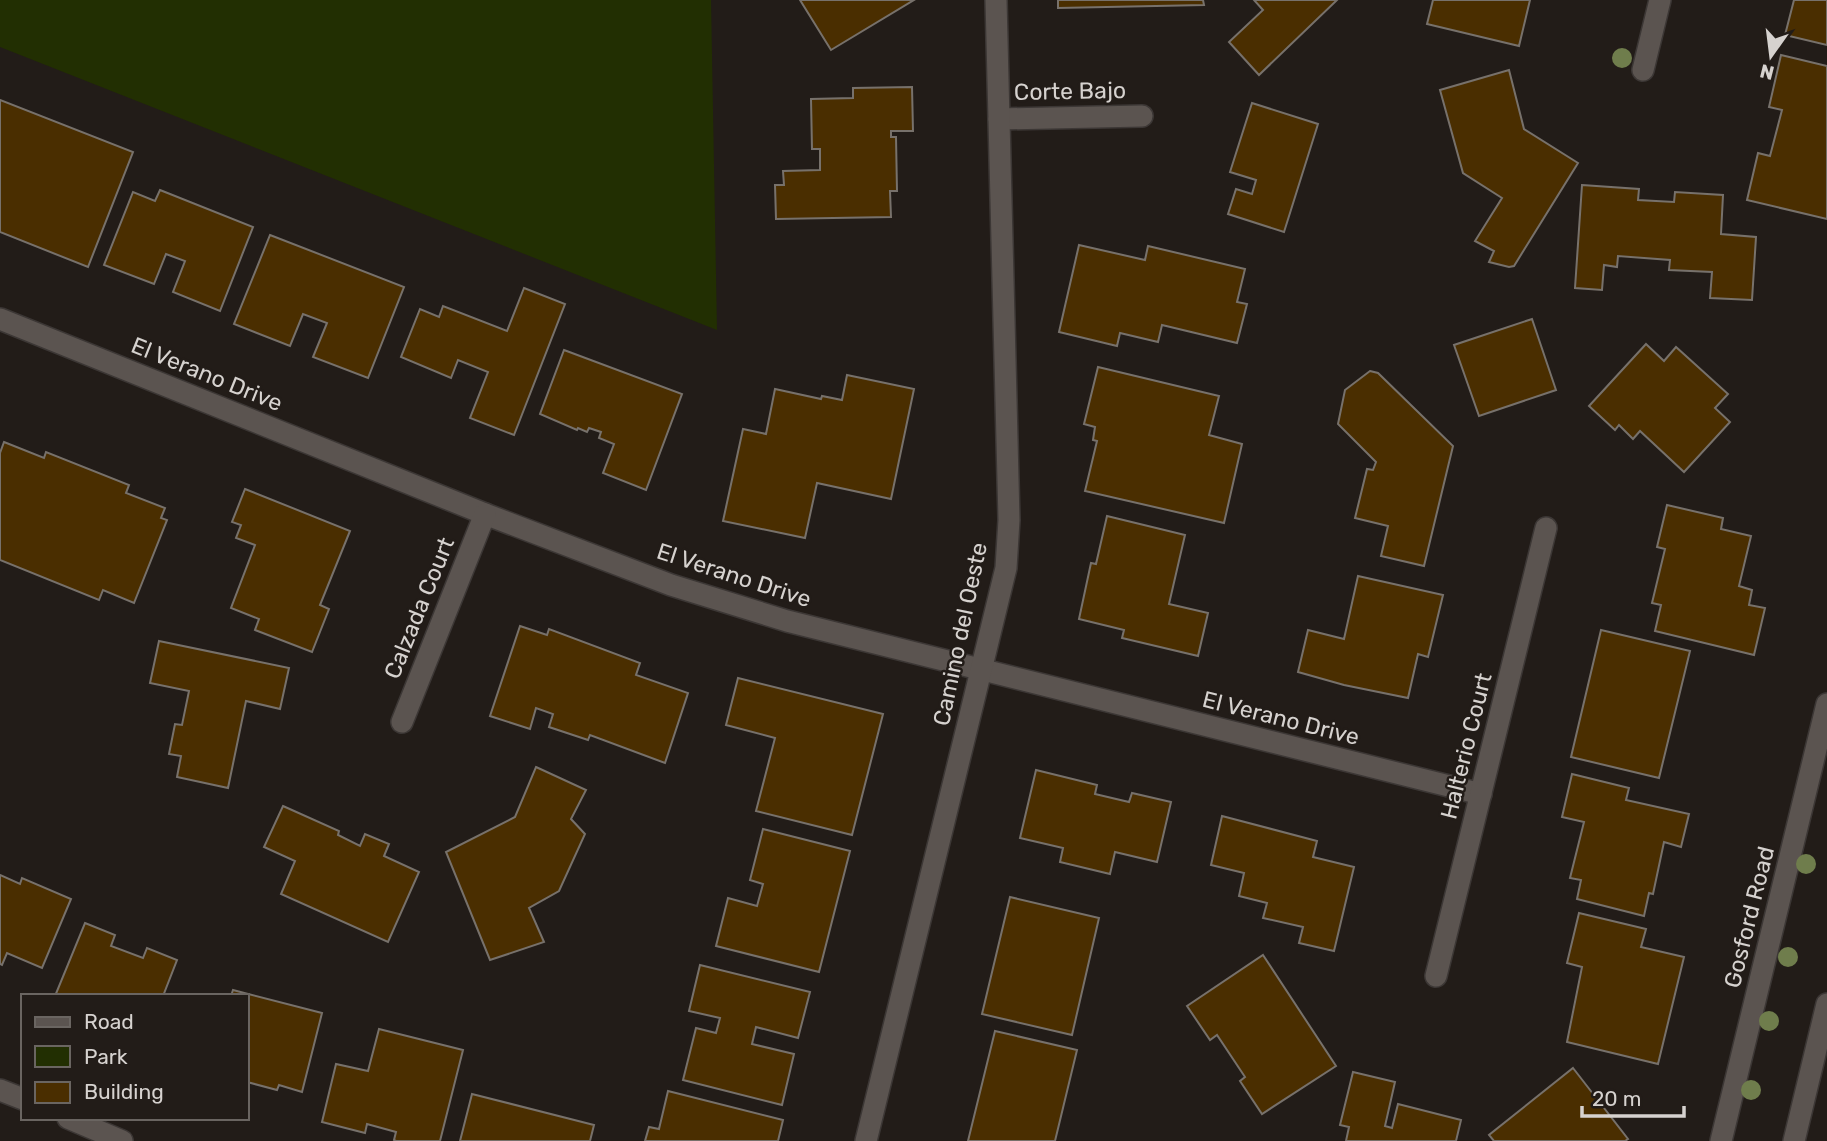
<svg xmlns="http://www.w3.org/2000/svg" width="1827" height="1141" viewBox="0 0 1827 1141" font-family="Rubik,sans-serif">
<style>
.green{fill:#222f02}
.building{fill:#4a2e00;stroke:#77716b;stroke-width:2}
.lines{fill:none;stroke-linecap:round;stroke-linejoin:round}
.minor-casing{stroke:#3c3735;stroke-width:24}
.secondary-casing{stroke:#3c3735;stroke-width:24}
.minor{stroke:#5b5450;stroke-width:21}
.secondary{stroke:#5b5450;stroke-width:21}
.tree{fill:#6f7d4c}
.labels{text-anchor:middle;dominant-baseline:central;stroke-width:5;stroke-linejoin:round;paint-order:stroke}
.street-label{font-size:23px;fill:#d6d2cf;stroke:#221c18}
</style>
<rect width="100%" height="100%" fill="#221c18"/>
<polygon class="green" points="0,0 711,0 717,330 0,47"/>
<g class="building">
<polygon points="800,0 914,0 831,50"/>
<polygon points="1058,0 1203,0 1204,5 1058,8"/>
<polygon points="1254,0 1337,0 1259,75 1229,42 1263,10"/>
<polygon points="1433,0 1530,0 1519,46 1427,24"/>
<polygon points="1794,0 1827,0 1827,45 1785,35"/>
<polygon points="1781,55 1827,66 1827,219 1747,200 1758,153 1770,156 1782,110 1769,107"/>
<polygon points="1509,70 1524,129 1578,163 1514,266 1509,267 1489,262 1494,251 1475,241 1502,198 1463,173 1440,90"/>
<polygon points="912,87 913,131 891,131 891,137 896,137 897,191 890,191 891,217 776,219 775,185 784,185 783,171 820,170 820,149 812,149 811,99 853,98 853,88"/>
<polygon points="0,100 133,152 88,267 0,232"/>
<polygon points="1252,103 1318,124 1284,232 1228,214 1236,189 1252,194 1256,180 1230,172"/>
<polygon points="1582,185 1639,189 1638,200 1674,202 1675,192 1723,195 1721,234 1756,237 1752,300 1710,298 1712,272 1669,270 1670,260 1618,256 1617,267 1604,265 1602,290 1575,288"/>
<polygon points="160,190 253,227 220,311 173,292 185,261 166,254 154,284 104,265 133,192 155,201"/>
<polygon points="270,235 404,287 368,378 313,357 327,323 303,314 290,346 234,324"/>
<polygon points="1079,245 1145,260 1148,246 1245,269 1237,302 1247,304 1237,343 1162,325 1158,342 1120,333 1117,346 1059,332"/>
<polygon points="524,288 565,304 514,435 470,418 488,372 458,360 451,378 401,357 420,309 439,317 443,306 507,331"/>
<polygon points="1532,319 1556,390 1479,416 1454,345"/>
<polygon points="1646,344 1664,361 1676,347 1728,394 1715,408 1730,422 1684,472 1640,431 1633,439 1619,425 1615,430 1589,406"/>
<polygon points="564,350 682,394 646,490 603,473 614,444 599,438 601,432 589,428 587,432 578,428 577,430 540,414"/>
<polygon points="1098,367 1219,396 1209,435 1242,444 1224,523 1085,491 1097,441 1093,440 1095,427 1084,424"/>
<polygon points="1370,371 1378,373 1453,446 1424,566 1381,556 1388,526 1355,518 1367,469 1373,470 1376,462 1338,424 1345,390"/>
<polygon points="847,375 914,389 891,499 817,483 805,538 723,521 743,429 766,434 775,389 821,399 822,396 842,400"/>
<polygon points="4,442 44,458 46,452 129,485 126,493 165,508 161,518 167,520 134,603 103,590 99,600 0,560 0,453"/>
<polygon points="245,489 350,531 320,605 329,609 312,652 255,630 259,619 231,608 255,545 236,538 241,525 232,522"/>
<polygon points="1667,505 1723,518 1721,529 1751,536 1739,586 1752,590 1749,605 1765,608 1754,655 1655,631 1661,605 1652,603 1665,549 1657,547"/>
<polygon points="1107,516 1185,535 1169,604 1208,613 1198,656 1122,638 1124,630 1079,619 1091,563 1096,564"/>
<polygon points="1358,576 1443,595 1428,657 1418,654 1408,698 1344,685 1298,672 1308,630 1344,639"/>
<polygon points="520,626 547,635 549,629 640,663 636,675 688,693 665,763 590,735 588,740 549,727 553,714 536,708 530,729 490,716"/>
<polygon points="1601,630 1690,651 1659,778 1571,757"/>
<polygon points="159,641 289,668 280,709 246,701 228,788 177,777 181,756 169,754 175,724 182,725 189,691 150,683"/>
<polygon points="738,678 883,714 852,835 756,811 775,738 726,725"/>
<polygon points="536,767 586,790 571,819 585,834 559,891 529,908 544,942 490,960 446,852 515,817"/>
<polygon points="1036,770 1097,785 1095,794 1129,802 1132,793 1171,802 1157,862 1115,852 1110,874 1060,862 1063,848 1020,838"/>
<polygon points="1572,774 1629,788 1626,800 1689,814 1681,847 1664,842 1653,894 1649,893 1644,916 1577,899 1581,880 1570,878 1584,822 1562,817"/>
<polygon points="283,806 339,831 338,835 360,846 365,834 389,844 384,856 419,872 388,942 281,894 295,861 264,847"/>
<polygon points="1222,816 1317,841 1313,857 1354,867 1334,951 1299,943 1303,927 1263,918 1267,903 1239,896 1244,873 1211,865"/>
<polygon points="763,829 850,851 819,972 716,946 728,898 757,906 763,884 750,880"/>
<polygon points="0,875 20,884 22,878 71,899 42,968 7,953 2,965 0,964"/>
<polygon points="1010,897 1099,918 1072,1035 982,1014"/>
<polygon points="1579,913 1646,929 1641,947 1684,957 1658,1064 1567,1042 1582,967 1567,963"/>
<polygon points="85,923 115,935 111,946 143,958 147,948 177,960 163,996 55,996"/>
<polygon points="1263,955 1336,1066 1262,1114 1240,1081 1245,1077 1217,1035 1210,1040 1187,1006"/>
<polygon points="700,965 810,992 798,1038 756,1027 752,1044 794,1054 782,1105 683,1080 696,1028 716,1033 720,1018 689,1011"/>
<polygon points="233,990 322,1013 302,1092 279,1085 277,1090 247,1082 247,996 231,996"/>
<polygon points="379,1029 463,1050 440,1141 396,1141 394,1140 396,1132 367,1124 365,1133 322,1122 336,1064 368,1071"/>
<polygon points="995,1031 1077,1050 1055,1141 968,1141"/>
<polygon points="1573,1068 1628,1139 1625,1141 1494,1141 1489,1135"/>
<polygon points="1353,1072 1395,1082 1385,1126 1392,1128 1398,1104 1461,1120 1456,1141 1346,1141 1349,1127 1340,1125"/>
<polygon points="668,1091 783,1120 778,1141 645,1141 649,1127 659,1129"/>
<polygon points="472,1094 594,1125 590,1141 460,1141"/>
</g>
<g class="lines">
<g class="minor-casing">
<g id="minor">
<polyline points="1643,70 1660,0"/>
<polyline points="999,119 1142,116"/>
<polyline points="0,319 485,514 671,585 787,621 1481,794"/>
<polyline points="402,722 485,514"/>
<polyline points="1436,976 1546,528"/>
<polyline points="0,1090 23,1099"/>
<polyline points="68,1118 122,1141"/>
<polyline points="866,1141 1006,568 1009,520 996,0"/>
</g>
</g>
<g class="secondary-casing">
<g id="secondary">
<polyline points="1721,1141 1827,704"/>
<polyline points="1794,1141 1827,1004"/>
</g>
</g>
<use href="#minor" class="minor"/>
<use href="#secondary" class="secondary"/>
</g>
<g class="tree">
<circle cx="1622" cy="58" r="10"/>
<circle cx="1806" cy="864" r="10"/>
<circle cx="1788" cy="957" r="10"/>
<circle cx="1769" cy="1021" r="10"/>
<circle cx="1751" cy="1090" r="10"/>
</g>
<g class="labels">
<g class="street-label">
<text transform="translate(1070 91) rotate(-1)">Corte Bajo</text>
<text transform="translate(207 374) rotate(22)">El Verano Drive</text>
<text transform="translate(734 575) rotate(18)">El Verano Drive</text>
<text transform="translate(419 608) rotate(-68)">Calzada Court</text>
<text transform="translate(960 634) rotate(-78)">Camino del Oeste</text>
<text transform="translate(1281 718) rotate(14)">El Verano Drive</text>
<text transform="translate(1466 746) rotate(-76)">Halterio Court</text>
<text transform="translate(1749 917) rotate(-76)">Gosford Road</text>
</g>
</g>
<rect x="21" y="994" width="228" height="126" fill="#221c18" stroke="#6a6561" stroke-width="2"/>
<rect x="35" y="1017" width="35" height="10" fill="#5b5450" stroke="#6a6561" stroke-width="2"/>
<text x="84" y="1029" font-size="21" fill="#d6d2cf">Road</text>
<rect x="35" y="1046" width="35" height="21" fill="#222f02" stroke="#6a6561" stroke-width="2"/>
<text x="84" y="1064" font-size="21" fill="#d6d2cf">Park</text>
<rect x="35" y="1082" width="35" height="21" fill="#4a2e00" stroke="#6a6561" stroke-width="2"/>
<text x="84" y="1099" font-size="21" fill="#d6d2cf">Building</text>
<g transform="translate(1771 56) rotate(194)" stroke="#221c18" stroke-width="5" paint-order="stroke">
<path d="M0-5L12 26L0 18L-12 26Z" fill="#d6d2cf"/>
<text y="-10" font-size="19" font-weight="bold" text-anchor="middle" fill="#d6d2cf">N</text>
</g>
<path d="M1582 1106v10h102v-10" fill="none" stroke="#d6d2cf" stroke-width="3.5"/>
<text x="1592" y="1106" font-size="21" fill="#d6d2cf" stroke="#221c18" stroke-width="5" paint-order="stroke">20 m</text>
</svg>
